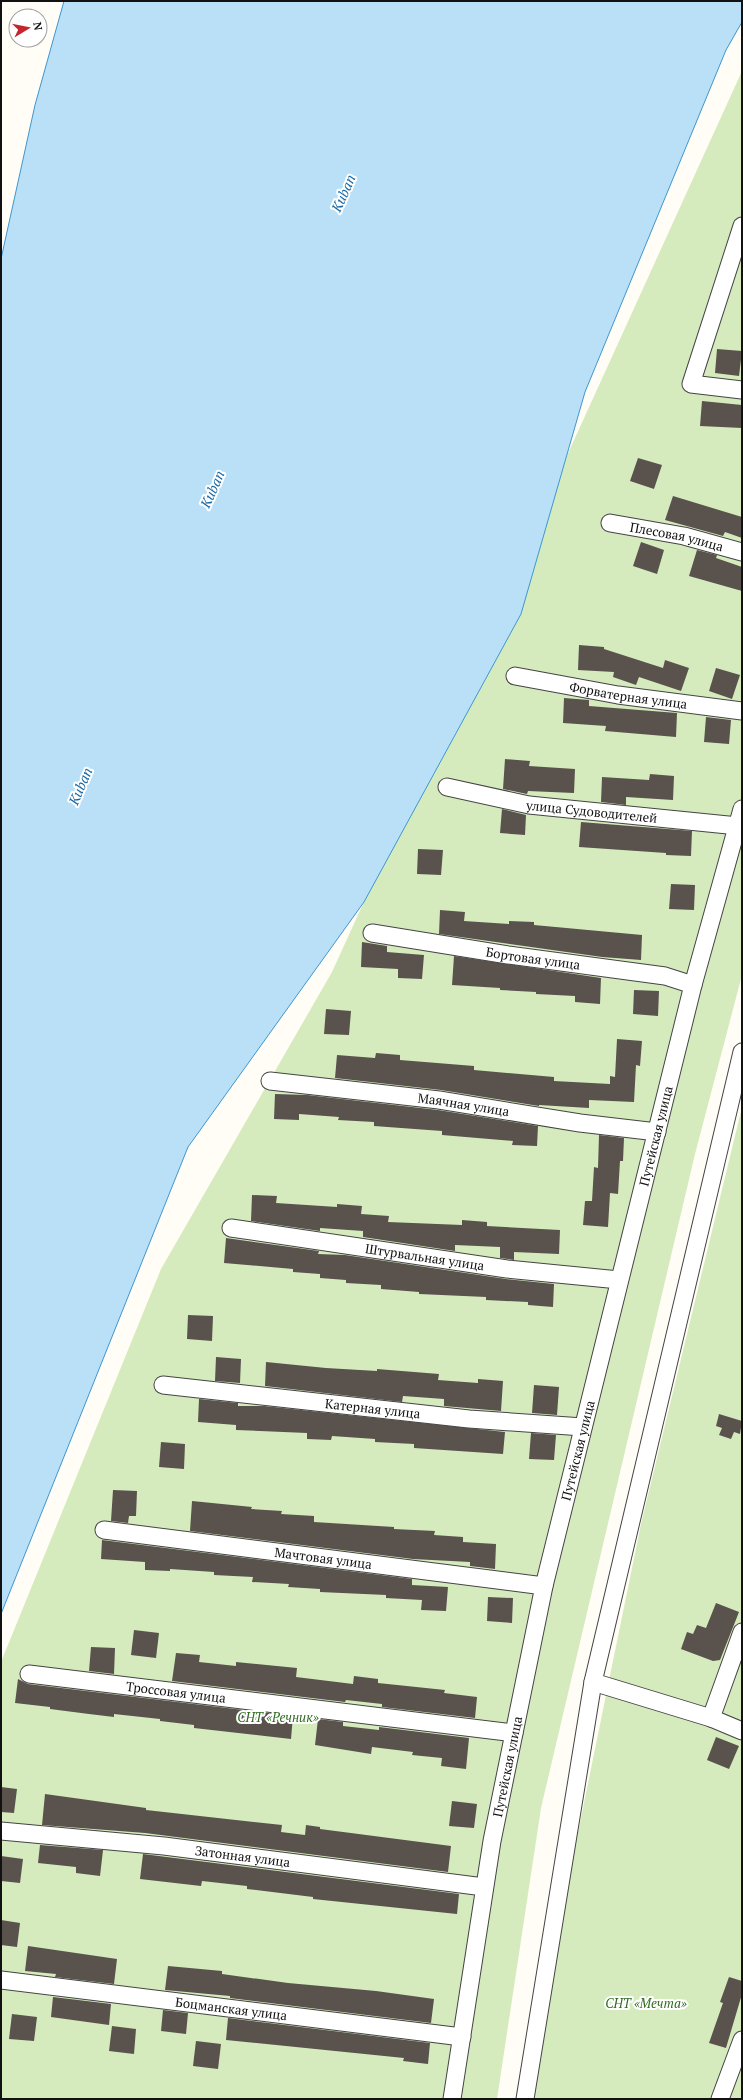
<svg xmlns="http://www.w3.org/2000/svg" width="743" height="2100" viewBox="0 0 743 2100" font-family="'PT Serif',serif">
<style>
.green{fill:#d5ebbd}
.water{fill:#b9e0f7;stroke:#3f96cf}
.building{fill:#5a524d}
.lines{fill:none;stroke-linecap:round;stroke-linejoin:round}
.minor-casing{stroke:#444;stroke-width:19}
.minor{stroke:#fff;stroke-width:17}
.labels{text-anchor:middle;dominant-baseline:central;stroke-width:4;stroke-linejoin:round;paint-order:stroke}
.street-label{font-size:13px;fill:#111;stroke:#fff}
.park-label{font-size:13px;font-style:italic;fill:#2f6b1f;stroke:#fff}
.water-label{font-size:14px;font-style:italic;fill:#1768a6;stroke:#fff}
</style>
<rect width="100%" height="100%" fill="#fffdf5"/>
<g class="green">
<polygon points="742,71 742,975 695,1154 541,1808 497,2099 1,2099 1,1662 161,1269 332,972"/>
<polygon points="742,1107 742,2099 532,2099 576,1842 641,1524"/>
</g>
<polygon class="water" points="64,1 742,1 742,22 726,50 585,392 521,614 364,902 188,1147 1,1614 1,259 35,105"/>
<g class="building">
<polygon points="717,349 742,351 739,376 715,373"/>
<polygon points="702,401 742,405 742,428 700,426"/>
<polygon points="638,458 662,465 654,489 630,481"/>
<polygon points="673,496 742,517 742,538 725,532 723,536 665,520"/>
<polygon points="641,542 664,550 657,574 633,566"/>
<polygon points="697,550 717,555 716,558 742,567 742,591 689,576"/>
<polygon points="579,645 604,647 604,649 663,668 665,660 689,668 681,691 639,677 636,685 613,677 614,672 578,670"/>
<polygon points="716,668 740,675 732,699 709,691"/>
<polygon points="564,698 589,700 589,706 677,713 676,737 605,731 606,726 563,723"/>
<polygon points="706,717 731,720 729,744 704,742"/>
<polygon points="505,759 530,761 529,766 575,769 574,793 528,791 527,794 503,789"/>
<polygon points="650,774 674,776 673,800 626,797 626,805 601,802 602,777 649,780"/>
<polygon points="502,809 526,815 525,835 500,833"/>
<polygon points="581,822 692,831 691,856 666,855 666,853 579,847"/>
<polygon points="418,849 443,850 441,875 417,874"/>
<polygon points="671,884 695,885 694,910 669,909"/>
<polygon points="440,910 465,912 464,921 509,924 509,921 534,922 534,925 642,935 641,960 602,957 439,934"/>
<polygon points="362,942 387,946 387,952 424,955 422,979 398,978 398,969 361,967"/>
<polygon points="454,956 601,978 600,1004 575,1002 575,996 536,994 536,992 500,990 500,988 452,985"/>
<polygon points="634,990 659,991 658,1016 633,1014"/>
<polygon points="326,1009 351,1011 349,1035 324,1034"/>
<polygon points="617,1039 642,1041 640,1066 636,1065 634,1102 589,1100 589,1108 539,1105 539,1106 441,1090 335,1078 337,1055 375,1058 376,1053 400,1055 400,1060 474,1066 474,1070 554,1077 554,1081 610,1084 610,1076 615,1077"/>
<polygon points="275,1094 307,1095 438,1110 538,1126 537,1146 512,1145 513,1141 442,1135 442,1131 374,1126 374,1122 338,1120 339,1117 299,1114 299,1120 274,1119"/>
<polygon points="599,1135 624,1138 623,1161 620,1161 618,1194 610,1193 608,1227 583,1225 585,1201 592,1201 594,1167 598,1168"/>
<polygon points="252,1195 277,1196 276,1203 337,1207 337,1204 362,1206 361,1214 389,1216 388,1222 462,1225 462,1220 487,1222 487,1226 560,1230 559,1254 514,1252 514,1260 508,1259 500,1258 500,1247 455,1245 455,1251 363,1237 363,1231 320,1228 320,1231 251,1221"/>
<polygon points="226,1238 319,1251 318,1254 345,1255 506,1279 554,1284 553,1307 528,1305 528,1302 486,1300 486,1297 419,1294 419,1292 381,1289 381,1285 346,1283 346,1280 320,1278 320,1274 293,1272 293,1269 224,1263"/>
<polygon points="188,1315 213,1316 212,1341 187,1339"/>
<polygon points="216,1357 241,1359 240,1383 215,1381"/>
<polygon points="266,1362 326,1368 377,1371 377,1369 439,1374 438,1380 478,1383 478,1379 503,1381 501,1411 444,1406 444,1399 403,1396 402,1402 265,1386"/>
<polygon points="534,1385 559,1387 557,1415 532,1413"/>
<polygon points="199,1399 238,1403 238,1406 264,1406 505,1432 503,1454 414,1448 414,1444 375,1442 375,1439 332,1436 331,1440 307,1439 307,1433 236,1430 236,1425 198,1422"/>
<polygon points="719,1414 742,1421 740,1434 734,1432 731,1439 719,1435 722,1428 716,1426"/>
<polygon points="531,1433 556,1435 554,1460 529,1459"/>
<polygon points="161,1442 185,1444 184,1469 159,1467"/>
<polygon points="113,1490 137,1491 136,1516 129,1516 128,1523 111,1521"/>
<polygon points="192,1501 252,1507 251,1509 282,1511 281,1514 314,1516 314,1522 394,1527 394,1529 435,1531 434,1535 463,1537 463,1542 496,1544 495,1569 470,1566 470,1562 413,1559 190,1531"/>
<polygon points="102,1540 412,1579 412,1585 448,1587 446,1611 421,1610 422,1600 386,1598 386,1595 320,1592 320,1589 288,1587 289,1584 252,1582 253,1577 214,1575 214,1572 170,1569 170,1571 145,1570 145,1562 101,1559"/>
<polygon points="488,1597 513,1598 512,1623 487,1621"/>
<polygon points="716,1603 739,1612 720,1660 713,1661 681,1649 687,1632 693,1634 697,1625 706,1628"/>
<polygon points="134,1630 159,1633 156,1658 131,1655"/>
<polygon points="91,1647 115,1648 114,1674 89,1671"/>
<polygon points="176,1653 200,1655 199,1662 236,1666 236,1662 297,1668 296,1677 353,1684 354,1676 378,1679 378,1683 445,1690 444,1693 477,1697 475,1718 382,1707 382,1704 346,1700 345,1702 172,1681"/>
<polygon points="18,1679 28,1684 293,1716 291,1739 194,1728 194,1725 160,1721 160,1719 114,1714 114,1717 89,1714 50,1709 50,1707 15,1703"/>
<polygon points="318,1719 343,1722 343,1726 379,1730 379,1727 469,1738 466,1769 441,1766 442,1758 412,1755 413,1752 372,1747 371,1754 315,1745"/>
<polygon points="716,1737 739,1746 729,1769 707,1760"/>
<polygon points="1,1787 17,1789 14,1813 1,1812"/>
<polygon points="45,1794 146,1808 146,1810 282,1825 281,1832 305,1835 306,1825 320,1827 320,1829 451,1846 448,1872 145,1833 42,1825"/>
<polygon points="452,1801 477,1804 474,1828 449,1826"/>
<polygon points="40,1845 103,1850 100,1876 76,1873 76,1867 38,1863"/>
<polygon points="143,1854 459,1894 457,1914 313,1899 313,1897 247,1889 247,1886 202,1881 201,1886 140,1879"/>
<polygon points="1,1856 23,1859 20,1883 1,1881"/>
<polygon points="1,1920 20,1923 17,1947 1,1945"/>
<polygon points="28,1946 117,1959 114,1984 55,1977 56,1974 25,1971"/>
<polygon points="168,1966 222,1971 222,1974 288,1983 376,1991 434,1999 431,2023 230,1998 230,1996 165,1990"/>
<polygon points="729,1977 742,1981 742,1994 726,2048 709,2043 723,2003 720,2002"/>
<polygon points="53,1997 111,2004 109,2025 51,2017"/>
<polygon points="163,2010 188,2013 186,2034 161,2031"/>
<polygon points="12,2014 37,2017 34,2041 9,2039"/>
<polygon points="228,2018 430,2043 428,2064 403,2061 404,2058 226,2040"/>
<polygon points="112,2026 136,2029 134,2054 109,2051"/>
<polygon points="196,2041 221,2044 218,2069 193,2066"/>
</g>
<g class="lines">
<g class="minor-casing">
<g id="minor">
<polyline points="742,226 691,384 742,390"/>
<path id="s1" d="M610,523L684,536L742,552"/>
<path id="s2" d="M515,676L618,695L742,711"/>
<path id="s3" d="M447,787L529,805L738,826"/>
<path id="s4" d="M372,933L508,955L665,976L693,985"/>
<path id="s5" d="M270,1081L439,1100L580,1123L657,1132"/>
<path id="s6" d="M231,1228L507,1269L619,1280"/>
<path id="s7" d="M163,1385L469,1419L583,1427"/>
<path id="s8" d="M104,1530L544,1586"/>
<path id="s9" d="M29,1674L514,1733"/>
<polyline points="593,1682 711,1718 742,1731"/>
<polyline points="711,1718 742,1632"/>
<path id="s10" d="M1,1831L164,1846L484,1887"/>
<path id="s11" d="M1,1980L462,2037"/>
<path id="s12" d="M452,2099L492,1841L544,1586L693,985L742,809"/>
<polyline points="525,2099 593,1682 742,1052"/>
<polyline points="720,2099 742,2040"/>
</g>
</g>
<use href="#minor" class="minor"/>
</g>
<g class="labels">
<g class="street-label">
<text stroke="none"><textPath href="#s1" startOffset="68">Плесовая улица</textPath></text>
<text stroke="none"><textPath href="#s2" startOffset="115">Форватерная улица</textPath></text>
<text stroke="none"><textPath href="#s3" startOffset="147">улица Судоводителей</textPath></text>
<text stroke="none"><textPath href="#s4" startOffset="163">Бортовая улица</textPath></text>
<text stroke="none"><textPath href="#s5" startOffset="195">Маячная улица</textPath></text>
<text stroke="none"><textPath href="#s12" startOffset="985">Путейская улица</textPath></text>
<text stroke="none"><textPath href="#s6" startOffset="196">Штурвальная улица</textPath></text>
<text stroke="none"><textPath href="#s7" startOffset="211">Катерная улица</textPath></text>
<text stroke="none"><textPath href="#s12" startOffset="661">Путейская улица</textPath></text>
<text stroke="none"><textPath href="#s8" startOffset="221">Мачтовая улица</textPath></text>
<text stroke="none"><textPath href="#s9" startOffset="148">Троссовая улица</textPath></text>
<text stroke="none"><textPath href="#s12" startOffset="337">Путейская улица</textPath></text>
<text stroke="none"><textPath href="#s10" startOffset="243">Затонная улица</textPath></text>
<text stroke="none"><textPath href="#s11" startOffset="232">Боцманская улица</textPath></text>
</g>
<g class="park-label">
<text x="278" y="1717">СНТ «Речник»</text>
<text x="646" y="2003">СНТ «Мечта»</text>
</g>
<g class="water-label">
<text transform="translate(343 193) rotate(-66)">Kuban</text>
<text transform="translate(212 489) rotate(-66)">Kuban</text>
<text transform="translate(80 786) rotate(-67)">Kuban</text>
</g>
</g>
<rect width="743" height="2100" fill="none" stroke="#111111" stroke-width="4"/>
<g transform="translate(28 28) rotate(80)"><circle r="19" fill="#ffffff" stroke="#a0a0a0"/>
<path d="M0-3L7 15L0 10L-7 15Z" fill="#c4262e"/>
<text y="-6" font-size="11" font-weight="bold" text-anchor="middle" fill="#111111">N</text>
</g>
</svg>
